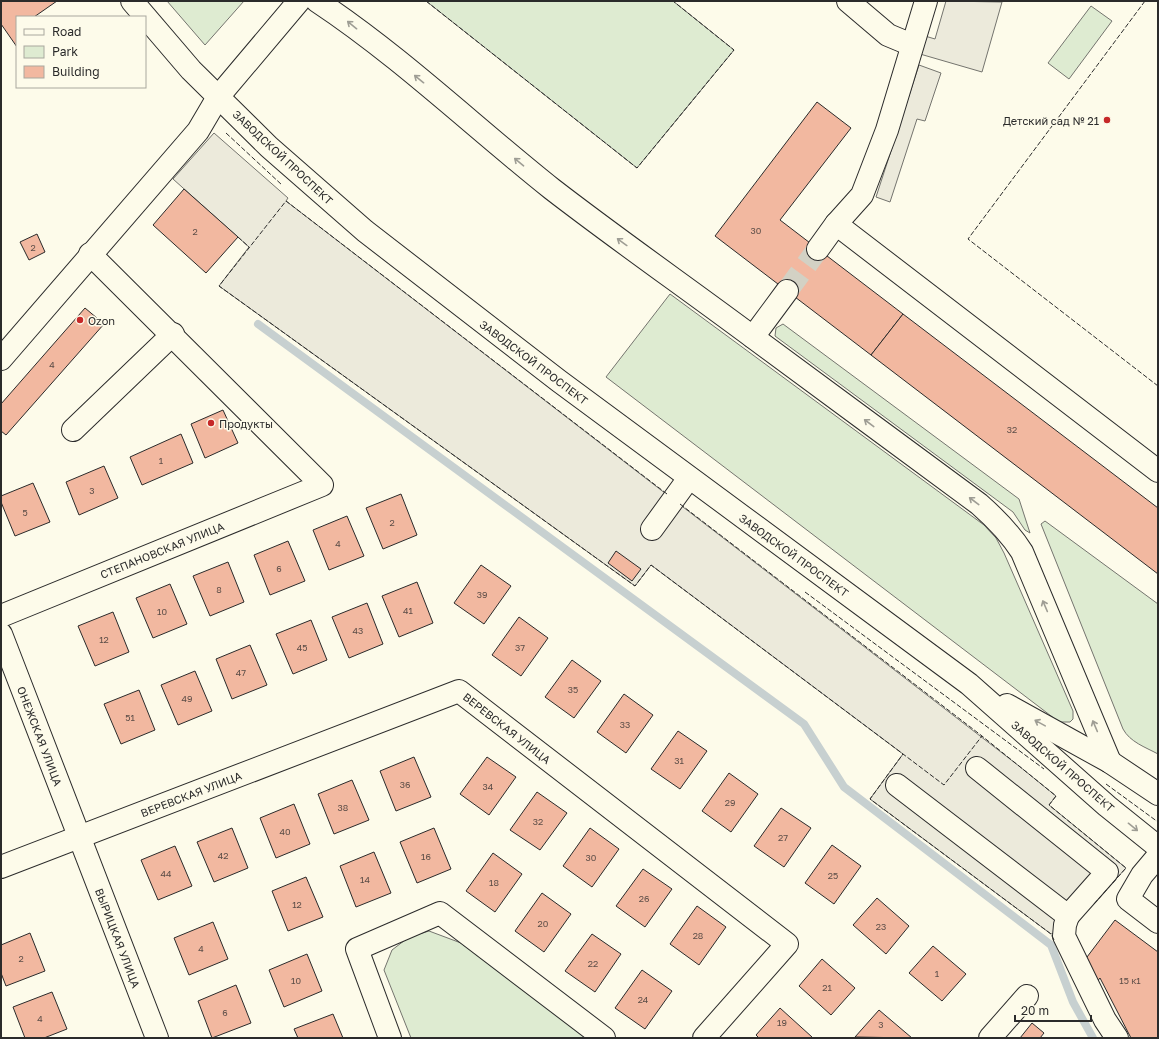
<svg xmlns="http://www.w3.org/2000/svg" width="1159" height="1039" viewBox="0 0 1159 1039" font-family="'Golos Text',sans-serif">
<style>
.green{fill:#deebd1;stroke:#74746e}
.parking{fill:#eceadb;stroke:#74746e}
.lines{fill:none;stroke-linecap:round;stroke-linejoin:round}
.stream{stroke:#c7d0d0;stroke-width:8}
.building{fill:#f2b8a0;stroke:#2b2b2b}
.minor-tunnel{stroke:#d3d1c4;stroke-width:22;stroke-dasharray:22 11;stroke-linecap:butt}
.minor-casing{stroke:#2b2b2b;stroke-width:24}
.major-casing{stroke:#2b2b2b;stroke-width:24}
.minor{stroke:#fdfbea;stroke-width:22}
.major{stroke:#fdfbea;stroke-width:22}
.fence{stroke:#2b2b2b;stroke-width:1;stroke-dasharray:5 2;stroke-linecap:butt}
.oneway{stroke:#9e9d94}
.poi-dot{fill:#c62828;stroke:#fdfbea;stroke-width:1.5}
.labels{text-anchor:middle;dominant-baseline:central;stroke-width:3;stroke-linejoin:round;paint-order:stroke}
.number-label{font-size:9px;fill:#5d4e48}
.poi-label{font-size:11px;fill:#2b2b2b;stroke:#fdfbea;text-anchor:start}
.street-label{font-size:11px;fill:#2b2b2b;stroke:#fdfbea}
</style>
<rect width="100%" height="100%" fill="#fdfbea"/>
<g class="green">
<polygon points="167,1 244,1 205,45"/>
<polygon points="426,1 673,1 734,50 637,168"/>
<polygon points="1091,6 1112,21 1069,79 1048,63"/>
<polygon points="670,294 984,525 996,538 1004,553 1073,711 1073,719 1070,722 1059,722 606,377"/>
<polygon points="783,324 1019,499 1030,533 1025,530 1013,512 775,336 776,328"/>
<path d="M1045,521L1158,604V754C1145,747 1130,742 1123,729L1041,524Z"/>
<polygon points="429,931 461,943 586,1038 411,1038 384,970 392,950 409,937"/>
</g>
<g class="parking">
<polygon points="946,1 1002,2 982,72 920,54 925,36 935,39"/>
<polygon points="919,65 941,73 925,121 917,119 890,202 876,197"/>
<polygon points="214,133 288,198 286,201 1019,766 1056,796 1049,805 1126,868 1071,928 1051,934 870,799 903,754 651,565 635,586 219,286 249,247 173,179"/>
</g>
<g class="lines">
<polyline class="stream" points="258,324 804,724 844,787 1051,945 1073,1002 1093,1038"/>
</g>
<g class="building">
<polygon points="1,1 57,1 34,17 17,17 17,47 1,24"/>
<polygon points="817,102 851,128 780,220 903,314 871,355 715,236"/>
<polygon points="184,189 238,237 206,273 153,225"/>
<polygon points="37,234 45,252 29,260 20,242"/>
<polygon points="85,308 104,324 6,435 1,431 1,404"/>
<polygon points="903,314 1158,508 1158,574 871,355"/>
<polygon points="223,410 238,443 205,458 191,424"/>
<polygon points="181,434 193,463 142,485 130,457"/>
<polygon points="104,466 118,498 79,515 66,482"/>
<polygon points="33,483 50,522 15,536 1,502 1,496"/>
<polygon points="401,494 417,535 383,549 366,508"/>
<polygon points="347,516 364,556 329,570 313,530"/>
<polygon points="288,541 305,581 270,595 254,555"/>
<polygon points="616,551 641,569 632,581 608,563"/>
<polygon points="228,562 244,602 210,616 193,576"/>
<polygon points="481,565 511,586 484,624 454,603"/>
<polygon points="417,582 433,623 399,637 382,596"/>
<polygon points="170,584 187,624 153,638 136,598"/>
<polygon points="367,603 383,644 349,658 332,617"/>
<polygon points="113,612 129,652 95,666 78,626"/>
<polygon points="519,617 548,638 521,676 492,655"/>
<polygon points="311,620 327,660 293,674 276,634"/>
<polygon points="250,645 267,685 232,699 216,659"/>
<polygon points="572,660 601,681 574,718 545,697"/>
<polygon points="195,671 212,711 178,725 161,685"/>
<polygon points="139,690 155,730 121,744 104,704"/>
<polygon points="624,694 653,715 626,753 597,732"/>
<polygon points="678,731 707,751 680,789 651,769"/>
<polygon points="414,757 431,797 396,811 380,771"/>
<polygon points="487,757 516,777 489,815 460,794"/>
<polygon points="729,773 758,794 731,832 702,811"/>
<polygon points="352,780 369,820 334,834 318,794"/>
<polygon points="537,792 567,813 540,850 510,830"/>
<polygon points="294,804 310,844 276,858 260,818"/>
<polygon points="781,808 811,828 784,867 754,846"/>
<polygon points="232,828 248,868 214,882 197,842"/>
<polygon points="434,828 451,869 417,883 400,842"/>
<polygon points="590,828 619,849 592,887 563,866"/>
<polygon points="832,845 861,866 834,904 805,883"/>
<polygon points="175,846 192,886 158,900 141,860"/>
<polygon points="374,852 391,893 356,907 340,866"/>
<polygon points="493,853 522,874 495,912 466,891"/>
<polygon points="643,869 672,889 645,927 616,906"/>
<polygon points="306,877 323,917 288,931 272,891"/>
<polygon points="542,893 571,914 544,952 515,931"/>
<polygon points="877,898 909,926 886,954 853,925"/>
<polygon points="697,906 726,927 699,965 670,944"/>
<polygon points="1115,920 1158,952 1158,1038 1131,1038 1100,978 1096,983 1084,961"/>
<polygon points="213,922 228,959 189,975 174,938"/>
<polygon points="30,933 45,971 6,986 1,973 1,945"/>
<polygon points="592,934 621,954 595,992 565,971"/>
<polygon points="933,946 966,974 942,1001 909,973"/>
<polygon points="307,954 322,991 284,1007 269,970"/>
<polygon points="822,959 855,988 831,1015 799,986"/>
<polygon points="642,970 672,991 645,1029 615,1008"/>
<polygon points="236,985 251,1023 212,1038 198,1001"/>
<polygon points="52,992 67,1029 44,1038 25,1038 13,1007"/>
<polygon points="780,1008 812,1037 811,1038 759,1038 756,1035"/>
<polygon points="879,1010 912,1038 855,1037"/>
<polygon points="333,1014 343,1038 298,1038 294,1029"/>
<polygon points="1032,1023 1044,1033 1040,1038 1020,1038"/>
</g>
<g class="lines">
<polyline class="minor-tunnel" points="787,291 818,249"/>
<g class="minor-casing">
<g id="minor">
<path d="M317,1C400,56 474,127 552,189C618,240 687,288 754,338C829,393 904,449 979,504C996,519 1010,533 1022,552L1110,762"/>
<polyline points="848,1 888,35 912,45"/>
<polyline points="836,224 1158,471"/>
<polyline points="818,249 836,224 862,195 887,130 926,1"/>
<polyline points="753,337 787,291"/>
<polyline points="1,359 198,131 218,97 299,1"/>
<polyline points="73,430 173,334"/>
<polyline points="652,529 689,478"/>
<polyline points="1,616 322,485 90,254"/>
<polyline points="1,634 157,1038"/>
<polyline points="897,785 1068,916 1107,872 977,768"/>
<polyline points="1158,856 1142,875 1128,899 1158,922"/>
<polyline points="1,867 459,691 787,944 704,1038"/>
<polyline points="1068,916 1065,925 1064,936 1105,1020 1117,1038"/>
<polyline points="390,1038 357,949 440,913 604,1038"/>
<polyline points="990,1038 1027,996"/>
</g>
</g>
<g class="major-casing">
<g id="major">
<polyline points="132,1 191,70 269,147 365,231 559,381 969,684 1107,806 1158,847"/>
<polyline points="1007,705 1110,762 1158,794"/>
</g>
</g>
<use href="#minor" class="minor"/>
<use href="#major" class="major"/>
<g class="fence">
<polyline points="426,1 637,168 734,50 673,1"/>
<polyline points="1145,1 968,239 1158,386"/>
<polyline points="226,133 282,185"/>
<polyline points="238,237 249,247"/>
<polyline points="667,494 286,201 219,286 635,586 651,565 903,754"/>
<polyline points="680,504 982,736"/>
<polyline points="805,592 1044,769"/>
<polyline points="1106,784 1158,822"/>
<polyline points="1054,940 1051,934 870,799 903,754 944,785 982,736 1056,796 1049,805 1126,868 1094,904"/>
</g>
</g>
<defs><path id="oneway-shaft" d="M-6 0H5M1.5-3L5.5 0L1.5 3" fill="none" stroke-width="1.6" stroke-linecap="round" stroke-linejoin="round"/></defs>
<g class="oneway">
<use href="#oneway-shaft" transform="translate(352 25) rotate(-141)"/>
<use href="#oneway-shaft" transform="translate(419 79) rotate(-141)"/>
<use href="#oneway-shaft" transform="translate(519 162) rotate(-140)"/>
<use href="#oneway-shaft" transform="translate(622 242) rotate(-144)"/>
<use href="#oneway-shaft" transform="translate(869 423) rotate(-143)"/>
<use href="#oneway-shaft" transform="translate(974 501) rotate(-143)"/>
<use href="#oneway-shaft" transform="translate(1045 606) rotate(-113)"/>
<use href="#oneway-shaft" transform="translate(1040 723) rotate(-151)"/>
<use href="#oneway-shaft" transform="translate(1095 726) rotate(-113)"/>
<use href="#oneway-shaft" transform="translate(1133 827) rotate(39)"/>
</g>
<g class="poi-dot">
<circle cx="1107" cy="120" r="4"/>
<circle cx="80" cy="320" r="4"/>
<circle cx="211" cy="423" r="4"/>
</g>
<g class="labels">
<g class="number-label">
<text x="756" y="230">30</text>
<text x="195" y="231">2</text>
<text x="33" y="247">2</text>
<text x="52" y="364">4</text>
<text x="1012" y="429">32</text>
<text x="161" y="460">1</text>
<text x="92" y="490">3</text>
<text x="25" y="512">5</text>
<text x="392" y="522">2</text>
<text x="338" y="543">4</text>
<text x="279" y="568">6</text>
<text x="219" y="589">8</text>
<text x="482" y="594">39</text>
<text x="408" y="610">41</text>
<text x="162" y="611">10</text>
<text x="358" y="630">43</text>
<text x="104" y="639">12</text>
<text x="302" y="647">45</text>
<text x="520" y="647">37</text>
<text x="241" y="672">47</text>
<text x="573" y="689">35</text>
<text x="187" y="698">49</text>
<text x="130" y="717">51</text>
<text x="625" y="724">33</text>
<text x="679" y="760">31</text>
<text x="405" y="784">36</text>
<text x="488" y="786">34</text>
<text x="730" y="802">29</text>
<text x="343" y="807">38</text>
<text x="538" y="821">32</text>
<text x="285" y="831">40</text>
<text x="783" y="837">27</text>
<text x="223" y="855">42</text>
<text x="426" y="856">16</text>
<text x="591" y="857">30</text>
<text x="166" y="873">44</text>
<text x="833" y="875">25</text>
<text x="365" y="879">14</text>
<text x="494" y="882">18</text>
<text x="644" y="898">26</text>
<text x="297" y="904">12</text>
<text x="543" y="923">20</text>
<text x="881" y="926">23</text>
<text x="698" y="935">28</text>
<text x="201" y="948">4</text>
<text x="21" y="958">2</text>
<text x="593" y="963">22</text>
<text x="937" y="973">1</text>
<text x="296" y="980">10</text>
<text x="1130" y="980">15 к1</text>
<text x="827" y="987">21</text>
<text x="643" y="999">24</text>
<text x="225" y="1012">6</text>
<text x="40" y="1018">4</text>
<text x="782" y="1022">19</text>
<text x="881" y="1024">3</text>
</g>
<g class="poi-label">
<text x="1099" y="120" text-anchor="end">Детский сад № 21</text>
<text x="88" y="320">Ozon</text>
<text x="219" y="423">Продукты</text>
</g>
<g class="street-label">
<text transform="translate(283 157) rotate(43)">ЗАВОДСКОЙ ПРОСПЕКТ</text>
<text transform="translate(534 362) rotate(37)">ЗАВОДСКОЙ ПРОСПЕКТ</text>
<text transform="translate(162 550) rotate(-22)">СТЕПАНОВСКАЯ УЛИЦА</text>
<text transform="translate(794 555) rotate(36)">ЗАВОДСКОЙ ПРОСПЕКТ</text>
<text transform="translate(507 728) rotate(38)">ВЕРЕВСКАЯ УЛИЦА</text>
<text transform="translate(40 736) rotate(69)">ОНЕЖСКАЯ УЛИЦА</text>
<text transform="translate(1063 766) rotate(41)">ЗАВОДСКОЙ ПРОСПЕКТ</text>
<text transform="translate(191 794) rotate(-21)">ВЕРЕВСКАЯ УЛИЦА</text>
<text transform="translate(118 938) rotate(69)">ВЫРИЦКАЯ УЛИЦА</text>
</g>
</g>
<rect width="1159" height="1039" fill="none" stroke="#2b2b2b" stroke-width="4"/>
<rect x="16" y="16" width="130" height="72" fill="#fdfbea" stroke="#a9a89e"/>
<rect x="24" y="29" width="20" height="6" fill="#fdfbea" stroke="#a9a89e"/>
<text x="52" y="36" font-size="12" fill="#2b2b2b">Road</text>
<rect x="24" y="46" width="20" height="12" fill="#deebd1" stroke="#a9a89e"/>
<text x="52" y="56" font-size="12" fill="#2b2b2b">Park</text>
<rect x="24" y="66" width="20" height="12" fill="#f2b8a0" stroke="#a9a89e"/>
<text x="52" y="76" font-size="12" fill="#2b2b2b">Building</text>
<path d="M1015 1015v6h76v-6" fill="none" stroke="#2b2b2b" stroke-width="2"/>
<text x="1021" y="1015" font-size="12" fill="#2b2b2b" stroke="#fdfbea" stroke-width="3" paint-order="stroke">20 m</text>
</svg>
